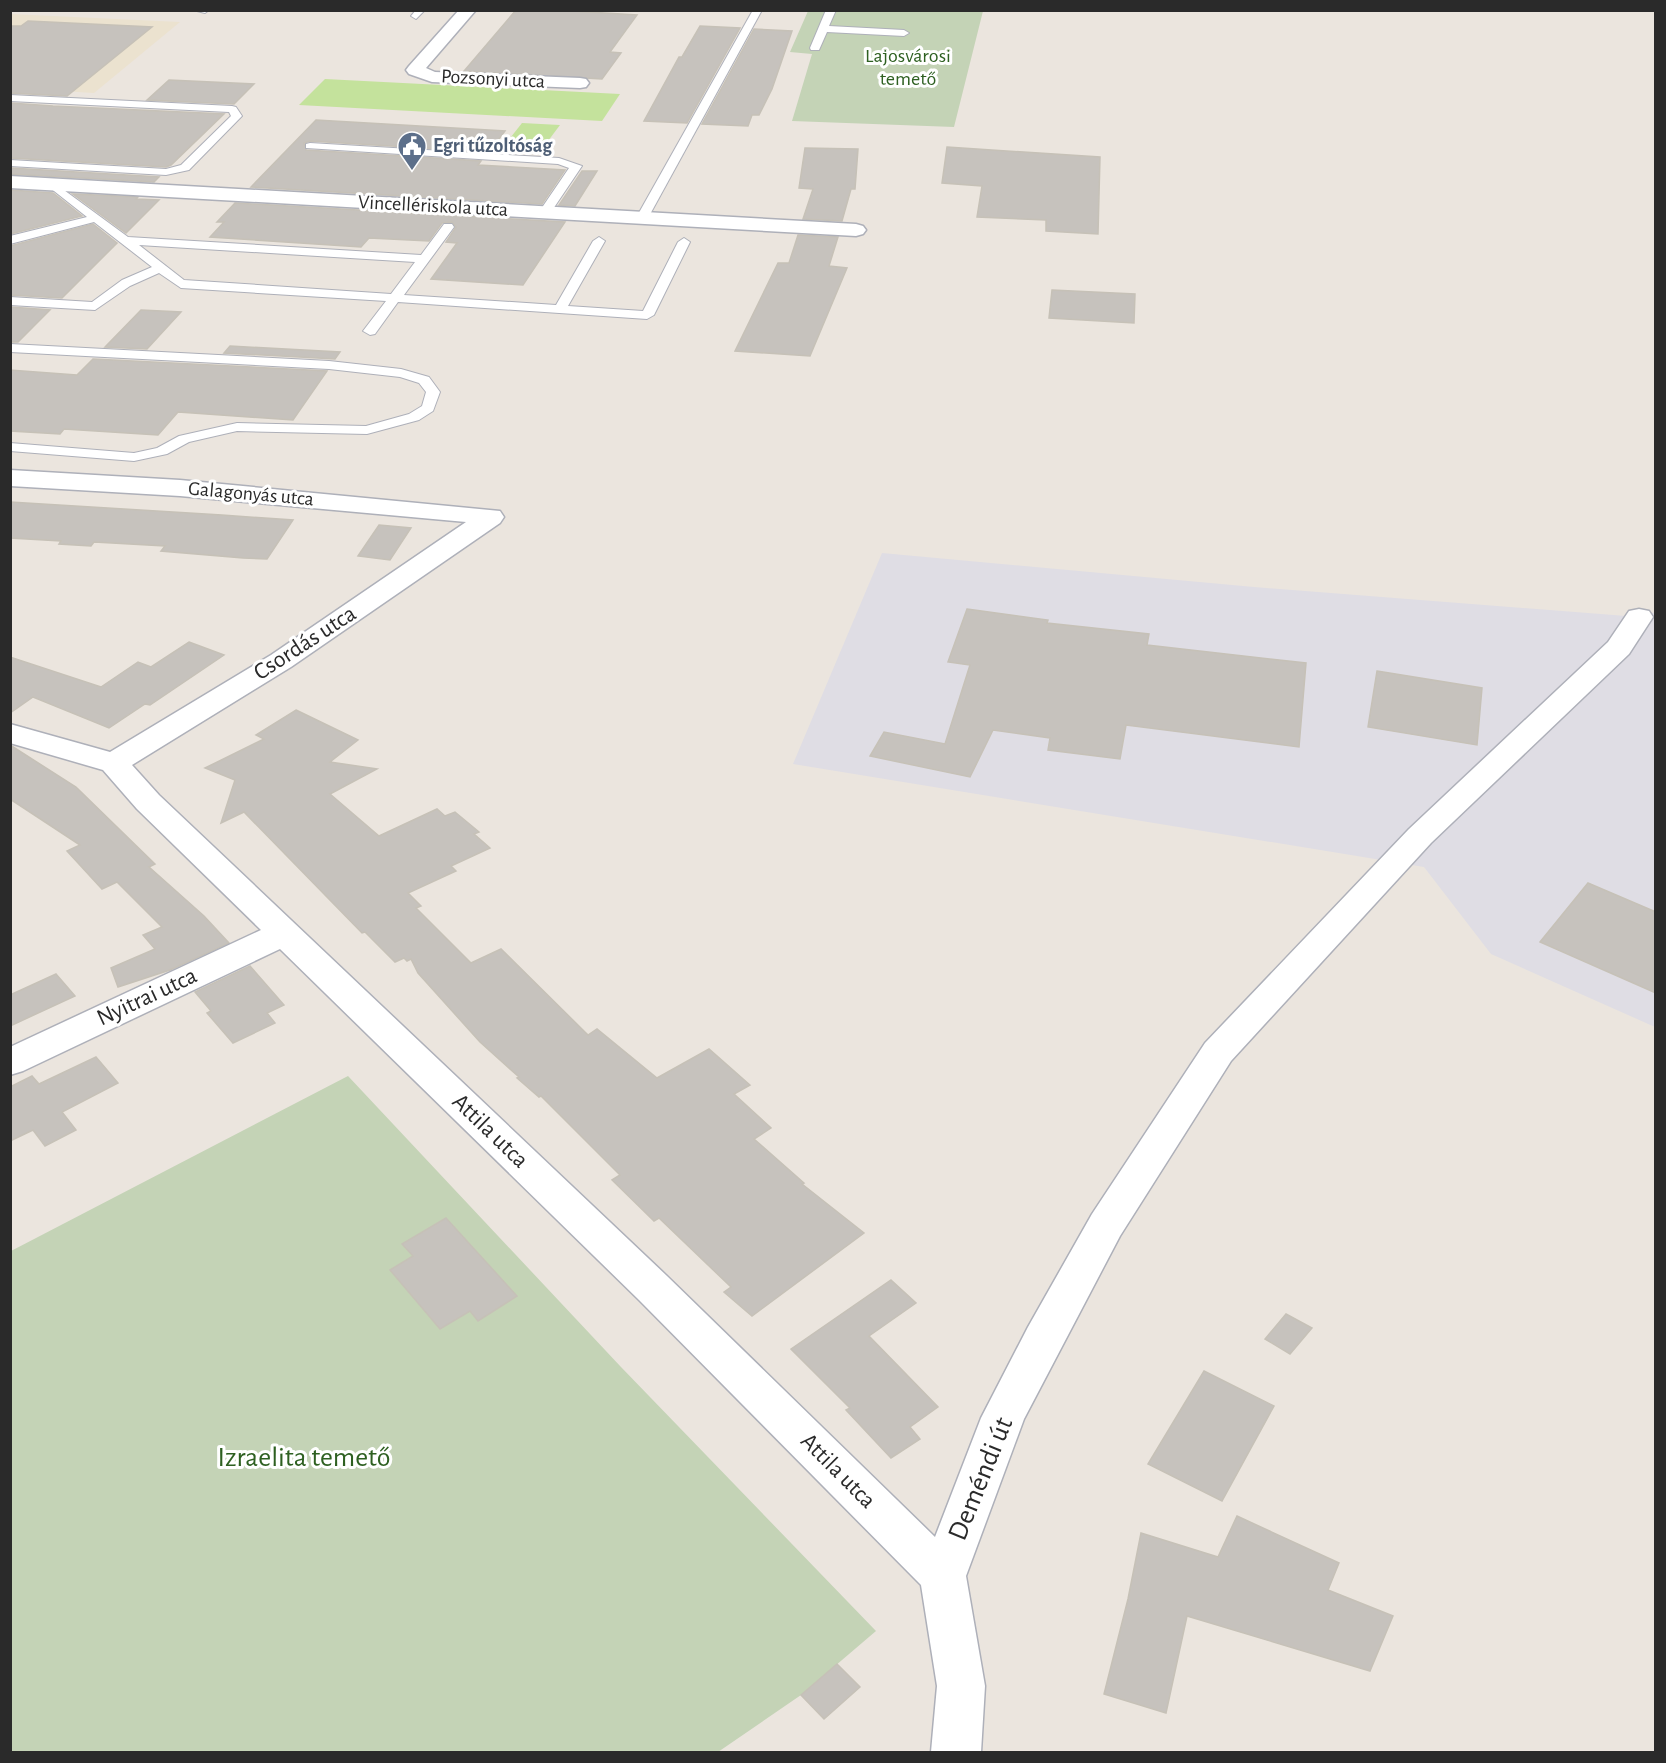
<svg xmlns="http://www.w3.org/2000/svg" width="1666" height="1763" viewBox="0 0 1666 1763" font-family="'Alegreya Sans',sans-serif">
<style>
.industrial{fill:#dfdde4}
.education{fill:#ebe2cf}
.cemetery{fill:#c4d3b6}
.pitch{fill:#c4e29c}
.building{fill:#c6c2bd;stroke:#c6c1b7;stroke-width:1.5}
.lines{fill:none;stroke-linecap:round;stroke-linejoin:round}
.lane-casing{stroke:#aeb0b9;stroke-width:2}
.street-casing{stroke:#aeb0b9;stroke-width:3}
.lane{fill:#fff;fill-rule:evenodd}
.street{fill:#fff;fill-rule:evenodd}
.labels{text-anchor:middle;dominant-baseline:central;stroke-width:6;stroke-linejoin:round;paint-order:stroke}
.far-park-label{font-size:20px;fill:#2e6021;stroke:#fff}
.far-street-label{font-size:20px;fill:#2a2a2a;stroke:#fff}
.far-service-label{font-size:20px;font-weight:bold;fill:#4e5e75;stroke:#fff;text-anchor:start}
.street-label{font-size:24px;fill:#2a2a2a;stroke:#fff}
.near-park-label{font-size:28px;fill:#2e6021;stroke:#fff}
.near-street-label{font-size:28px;fill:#2a2a2a;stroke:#fff}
</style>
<rect width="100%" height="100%" fill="#ebe5de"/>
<polygon class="industrial" points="882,553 1254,587 1639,617 1655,612 1655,1027 1491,954 1424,867 793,764"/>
<polygon class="education" points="10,14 180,22 94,93 11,88"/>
<g class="cemetery">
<polygon points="808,11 983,11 954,127 792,121 812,54 790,52"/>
<polygon points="348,1076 621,1367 876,1631 801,1695 718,1752 11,1752 11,1251"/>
</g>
<g class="pitch">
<polygon points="325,79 620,94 602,121 299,105"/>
<polygon points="522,123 560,125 542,149 503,147"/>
</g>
<g class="building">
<polygon points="516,10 555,10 637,15 610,52 621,53 602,79 464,71"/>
<polygon points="28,21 152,27 67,96 10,93 10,26 21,26"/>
<polygon points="700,26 740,28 687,123 644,121 679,57 682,57"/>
<polygon points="754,29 792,31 772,89 759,115 752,115 748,126 702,124"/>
<polygon points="169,80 254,84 234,104 147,100"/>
<polygon points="10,103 53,106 224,114 171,165 166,167 10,158"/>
<polygon points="316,120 505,131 489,152 310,141 304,143 306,150 481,161 478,165 565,170 542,204 251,187"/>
<polygon points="947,147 1100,157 1098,234 1046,231 1046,220 977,217 982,186 942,183"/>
<polygon points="805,148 858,149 855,189 851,189 842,221 803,219 813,189 799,188"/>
<polygon points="10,168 159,177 154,182 10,174"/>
<polygon points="582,171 597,171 575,206 559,205"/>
<polygon points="10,190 53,193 82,216 10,234"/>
<polygon points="73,194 138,197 136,199 159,200 126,233"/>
<polygon points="235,203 565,222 523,285 431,279 457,243 446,242 456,227 452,222 442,223 429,241 369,238 361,247 210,237 224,222 217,222"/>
<polygon points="93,224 117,243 62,298 10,295 10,246"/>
<polygon points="798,235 838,237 829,266 847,268 810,356 735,351 778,263 789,263"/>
<polygon points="1052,290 1135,294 1134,323 1049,318"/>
<polygon points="10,307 50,310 18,342 10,342"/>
<polygon points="141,310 181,312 147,349 105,347"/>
<polygon points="230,346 340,352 335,359 224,353"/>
<polygon points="93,359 327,371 293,420 178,412 158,435 64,429 60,434 10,431 10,370 77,375"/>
<polygon points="10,502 222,515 293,520 267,559 243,558 161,551 165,546 94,542 91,546 59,544 61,541 10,538"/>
<polygon points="379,525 411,528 390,560 358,556"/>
<polygon points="967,609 1048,620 1047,623 1149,634 1147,645 1306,663 1299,747 1126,725 1120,759 1048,750 1050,738 993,730 970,777 870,756 884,732 945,744 970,665 948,662"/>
<polygon points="189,642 224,655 150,705 145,704 109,728 33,697 10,713 10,657 101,687 138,662 151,667"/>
<polygon points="1377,671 1482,688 1477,745 1368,727"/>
<polygon points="296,710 358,740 330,762 377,769 330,794 379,836 437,809 445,816 455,812 479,832 474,834 490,848 451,866 456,871 408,893 421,906 416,908 471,963 501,949 588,1035 597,1029 657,1078 709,1049 750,1085 734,1094 771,1128 754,1139 804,1183 802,1184 864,1233 752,1316 724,1292 731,1287 659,1218 654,1221 612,1180 620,1175 541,1096 539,1097 517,1078 519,1077 480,1042 418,973 411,959 407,961 404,958 395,962 365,932 362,933 244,812 221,823 235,780 205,768 264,739 256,735"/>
<polygon points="10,745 76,787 155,864 149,867 204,916 229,943 170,970 118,987 111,968 155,949 143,935 162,927 117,882 102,889 67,851 80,845 10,799"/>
<polygon points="1588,883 1656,912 1656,993 1540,942"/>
<polygon points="250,966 284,1005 267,1013 275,1023 233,1043 207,1013 211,1011 195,992"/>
<polygon points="56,974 75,996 10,1026 10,995"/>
<polygon points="96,1057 118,1083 62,1112 76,1130 45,1146 33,1130 10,1141 10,1087 32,1076 39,1084"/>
<polygon points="446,1218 517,1296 478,1321 470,1311 440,1329 390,1270 413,1256 402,1244"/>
<polygon points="891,1280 916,1303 869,1336 938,1407 910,1427 920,1439 891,1458 846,1410 850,1408 791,1349"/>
<polygon points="1286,1314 1312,1328 1290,1354 1265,1339"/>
<polygon points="1204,1371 1274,1406 1222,1501 1148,1464"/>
<polygon points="1237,1516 1339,1563 1328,1590 1393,1616 1370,1671 1187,1616 1166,1713 1104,1694 1128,1599 1141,1533 1218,1557"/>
<polygon points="837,1664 860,1687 824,1719 801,1695"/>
</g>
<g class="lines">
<g class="lane-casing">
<g id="lane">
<polygon points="193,10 209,10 205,13"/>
<polygon points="416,10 425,10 416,19 411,16"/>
<polygon points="753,10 762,10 648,218 642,222 638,221 636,218"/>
<polygon points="826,10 836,10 829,26 904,30 909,33 904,36 827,32 819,50 811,50 810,48"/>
<polygon points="10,95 232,106 236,107 242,116 189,170 166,175 10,166 10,160 166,169 181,165 231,116 229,112 10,101"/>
<polygon points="310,143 559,158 582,166 549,215 545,216 539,212 569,168 558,164 306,148 306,144"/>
<path d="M53,182L128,237L421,255L444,224H452L454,227L404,295L556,305L593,241L599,237L605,241L568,306L643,311L678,242L684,238L690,242L654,315L647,319L398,302L375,334L370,335L363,331L386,301L181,288L159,273L130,286L95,310L10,305V297L92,302L122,280L152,267L94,222L10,244V236L87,217L49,187L47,185ZM139,245L415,262L391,294L184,280Z"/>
<polygon points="10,344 329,361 401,369 429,377 440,392 433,411 419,420 367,434 237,431 189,442 167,454 134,461 10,451 10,443 134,453 157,448 179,436 237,423 366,426 409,414 422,406 426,392 419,383 400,377 329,369 10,352"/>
</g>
</g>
<g class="street-casing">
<g id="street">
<polygon points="459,10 476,10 426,68 435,72 580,78 586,79 589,83 586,87 580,88 432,82 409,74 406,70 409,66"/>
<polygon points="10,176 856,224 863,226 866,230 863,234 856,236 10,188"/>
<polygon points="10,470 180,480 500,511 504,517 500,523 291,667 132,765 159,795 667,1276 935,1537 981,1418 1028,1327 1092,1214 1205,1043 1409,829 1608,642 1629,611 1639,609 1649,611 1653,617 1629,654 1431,843 1231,1061 1120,1236 1024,1419 966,1576 985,1686 981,1752 931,1752 937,1686 921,1585 639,1300 280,949 23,1071 10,1075 10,1047 261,930 137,809 103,770 10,743 10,724 110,752 271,655 466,522 180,496 10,486"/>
</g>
</g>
<use href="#lane" class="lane"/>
<use href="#street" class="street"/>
</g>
<defs>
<g id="civic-pin" transform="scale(1.5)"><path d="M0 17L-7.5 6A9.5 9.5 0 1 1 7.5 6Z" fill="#5c6f8a" stroke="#fff"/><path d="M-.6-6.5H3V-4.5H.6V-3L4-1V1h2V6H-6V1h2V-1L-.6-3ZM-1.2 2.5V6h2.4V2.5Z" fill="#fff"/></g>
</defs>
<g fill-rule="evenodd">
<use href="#civic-pin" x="412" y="146"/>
</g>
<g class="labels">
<g class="far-park-label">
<text x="908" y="56">Lajosvárosi<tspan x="908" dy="23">temető</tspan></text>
</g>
<g class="far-street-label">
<text transform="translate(493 79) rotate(3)">Pozsonyi utca</text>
<text transform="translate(433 206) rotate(3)">Vincellériskola utca</text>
<text transform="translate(251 494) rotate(5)">Galagonyás utca</text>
</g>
<g class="far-service-label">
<text x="433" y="146">Egri tűzoltóság</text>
</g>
<g class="street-label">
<text transform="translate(305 643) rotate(-33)">Csordás utca</text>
<text transform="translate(147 997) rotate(-25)">Nyitrai utca</text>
<text transform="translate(490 1131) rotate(44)">Attila utca</text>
<text transform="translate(838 1471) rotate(45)">Attila utca</text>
</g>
<g class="near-park-label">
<text x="304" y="1458">Izraelita temető</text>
</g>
<g class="near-street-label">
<text transform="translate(981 1479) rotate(-68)">Deméndi út</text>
</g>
</g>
<rect width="1666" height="1763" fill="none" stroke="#2a2a2a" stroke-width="24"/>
</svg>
